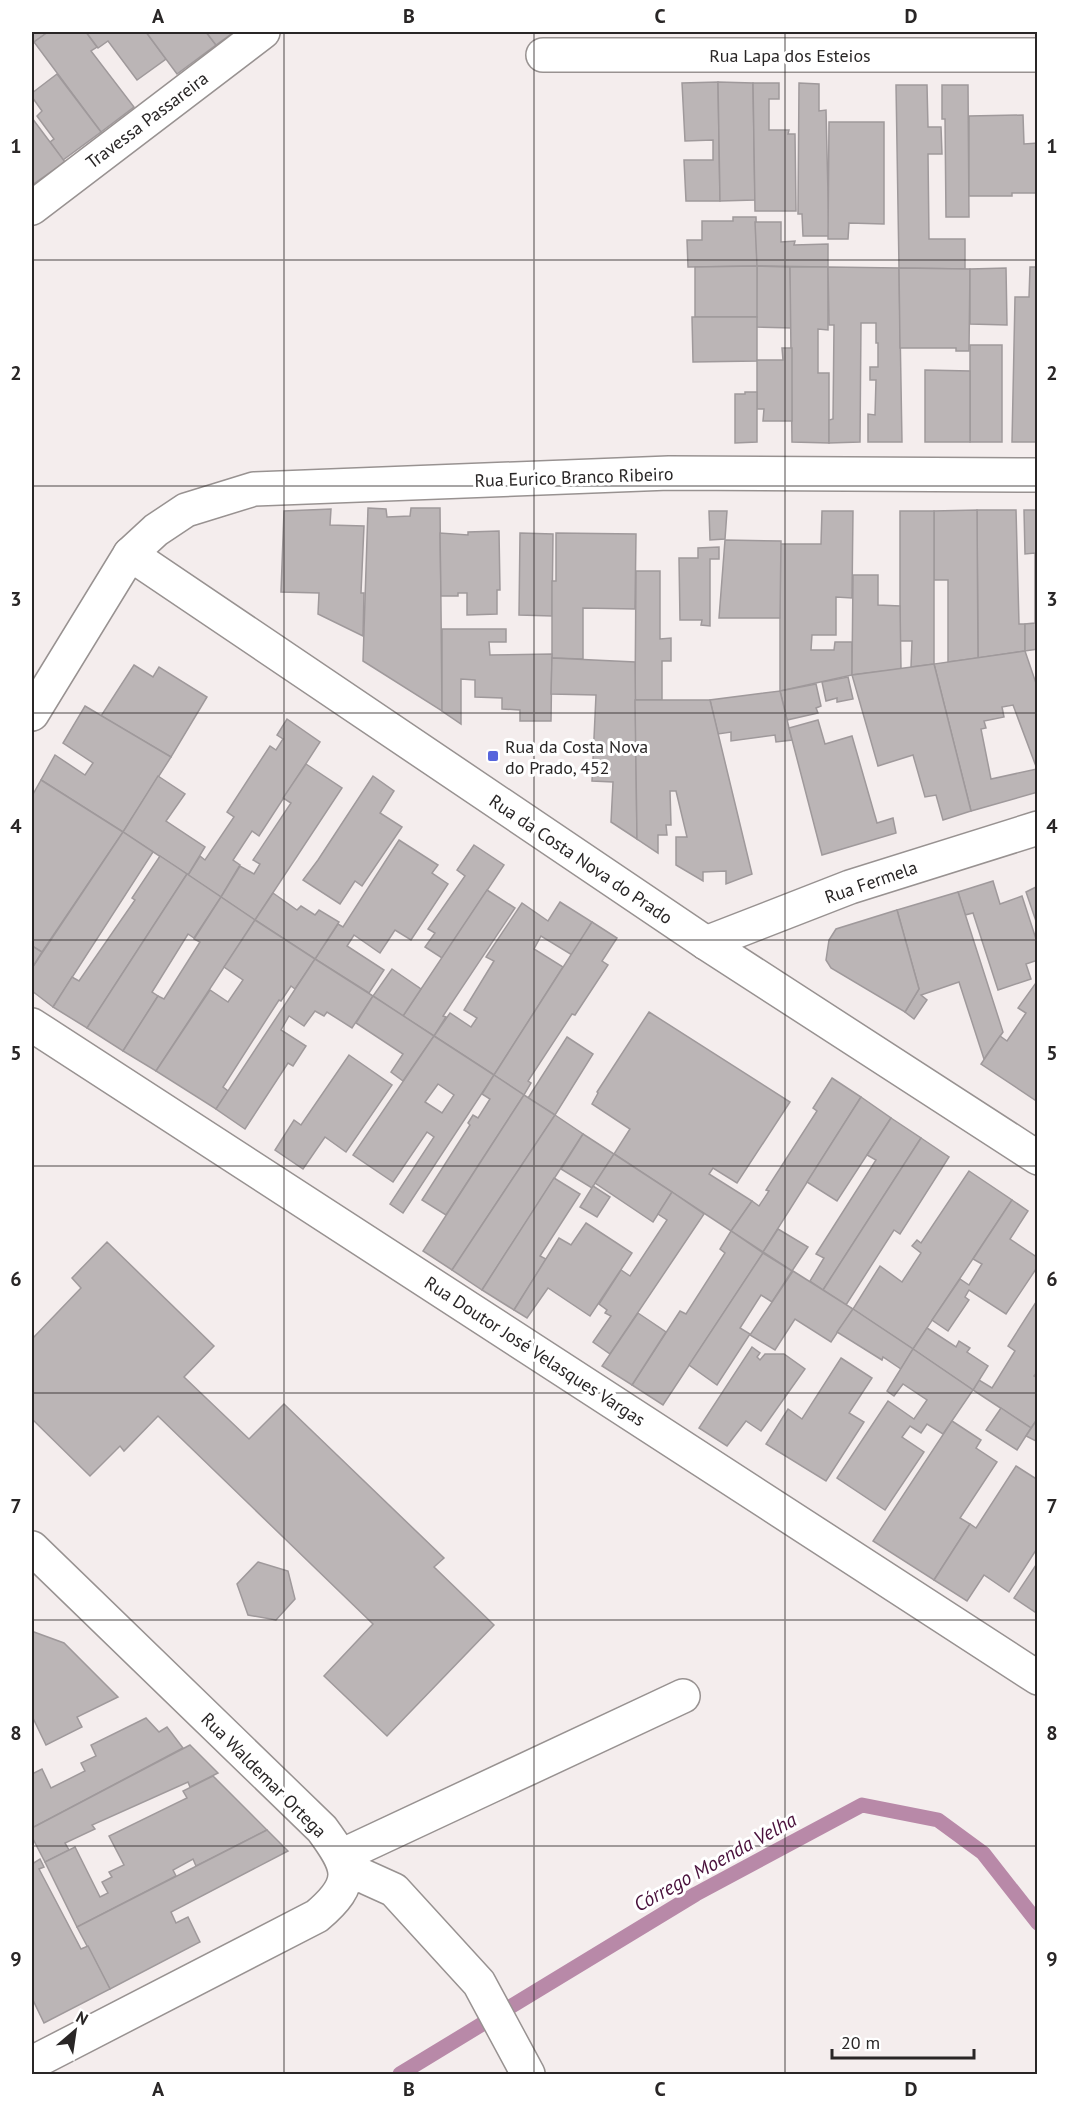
<svg xmlns="http://www.w3.org/2000/svg" width="1069" height="2106" viewBox="0 0 1069 2106" font-family="'PT Sans',sans-serif">
<style>
.lines{fill:none;stroke-linecap:round;stroke-linejoin:round}
.stream{stroke:#b889a8;stroke-width:15}
.building{fill:#bbb5b6;stroke:#9f999b;stroke-width:1.5;fill-rule:evenodd}
.minor-casing{stroke:#989291;stroke-width:36}
.minor{stroke:#fff;stroke-width:33}
.grid{fill:none;stroke:#292626;stroke-width:1.5;stroke-opacity:0.55}
.poi-dot{fill:#5765dc;stroke:#fff;stroke-width:2}
.labels{text-anchor:middle;dominant-baseline:central;stroke-width:6;stroke-linejoin:round;paint-order:stroke}
.street-label{font-size:18px;fill:#292626;stroke:#fff}
.poi-label{font-size:18px;fill:#292626;stroke:#fff;text-anchor:start}
.water-label{font-size:20px;font-style:italic;fill:#4a113c;stroke:#fff}
.neatline{fill:none;stroke:#292626;stroke-width:2}
.grid-label{font-size:20px;text-anchor:middle;font-weight:bold;fill:#292626}
</style>
<rect width="100%" height="100%" fill="#f4eded"/>
<g class="lines">
<polyline class="stream" points="400,2074 696,1894 862,1805 938,1820 983,1853 1038,1923"/>
</g>
<g class="building">
<polygon points="32,32 48,32 34,42 32,40"/>
<polygon points="48,32 86,32 97,47 91,51 134,107 101,132 34,42"/>
<polygon points="86,32 146,32 166,59 137,80 108,41 98,48"/>
<polygon points="146,32 206,32 216,45 177,74"/>
<polygon points="206,32 234,32 216,45"/>
<polygon points="57,74 101,132 63,160 50,142 54,139 37,116 42,111 32,97 32,93"/>
<polygon points="718,82 720,201 686,201 684,160 713,160 713,140 685,141 682,83"/>
<polygon points="718,82 753,83 755,200 720,201"/>
<polygon points="753,83 779,83 779,99 769,99 769,130 789,130 788,134 795,134 796,211 755,211"/>
<polygon points="799,83 819,84 819,111 826,110 829,236 803,236 802,214 798,214"/>
<polygon points="896,85 927,85 928,127 941,127 942,154 928,154 929,239 965,239 965,269 899,268"/>
<polygon points="942,85 968,85 969,217 946,217 945,119 942,119"/>
<polygon points="1023,115 1024,144 1038,143 1038,193 1012,193 1012,196 969,196 969,116"/>
<polygon points="32,118 65,162 32,185"/>
<polygon points="829,122 884,122 884,224 849,223 848,239 828,239"/>
<polygon points="733,217 756,217 757,266 688,267 687,240 702,240 702,221 733,221"/>
<polygon points="755,222 781,222 781,242 795,241 794,245 828,244 828,267 757,266"/>
<polygon points="757,266 790,267 792,328 756,327"/>
<polygon points="757,266 757,317 695,317 695,267"/>
<polygon points="790,267 828,267 828,330 818,329 818,373 829,373 829,443 792,442"/>
<polygon points="828,267 899,268 902,442 868,442 868,414 875,415 876,380 870,380 870,367 878,367 878,343 876,343 876,323 861,323 860,442 829,443 829,420 833,419 834,325 829,325"/>
<polygon points="1030,267 1038,267 1038,442 1012,442 1015,297 1029,297"/>
<polygon points="899,268 970,269 969,351 956,351 956,348 900,348"/>
<polygon points="1006,268 1007,325 970,324 970,269"/>
<polygon points="692,317 757,317 757,361 693,362"/>
<rect x="970" y="345" width="32" height="97"/>
<polygon points="782,348 792,348 792,421 763,421 764,409 757,409 757,360 783,360"/>
<polygon points="925,370 970,371 970,442 925,442"/>
<polygon points="745,392 757,392 757,442 735,443 735,394 745,394"/>
<polygon points="368,508 386,509 387,517 410,516 411,508 440,508 442,711 363,661"/>
<polygon points="331,509 330,525 364,526 361,593 364,593 363,636 318,614 319,593 281,592 284,511"/>
<polygon points="977,510 1016,510 1019,624 1025,624 1025,651 978,658"/>
<polygon points="977,510 978,658 948,662 948,580 934,580 934,511"/>
<polygon points="1024,510 1038,510 1038,649 1025,651 1025,624 1035,623 1035,553 1025,554"/>
<polygon points="709,511 727,511 725,539 710,540"/>
<polygon points="822,511 853,511 852,598 836,597 836,635 812,635 811,650 834,650 835,642 852,642 852,675 780,691 780,544 821,544"/>
<polygon points="900,511 934,511 934,664 911,667 912,641 900,641"/>
<polygon points="499,531 500,590 497,590 497,614 467,615 467,593 458,593 458,596 441,596 440,533 468,535 468,532"/>
<polygon points="520,533 553,534 552,616 519,615"/>
<polygon points="556,533 636,534 635,609 583,608 583,659 552,658 552,581 556,581"/>
<polygon points="725,540 781,541 780,618 719,618"/>
<polygon points="719,547 719,559 710,559 710,626 701,625 702,620 680,620 679,558 698,558 698,548"/>
<polygon points="636,571 660,571 660,639 671,638 671,661 662,661 662,700 635,700"/>
<polygon points="853,575 878,575 878,605 900,606 901,669 852,675"/>
<polygon points="442,629 506,629 506,642 489,642 490,655 552,654 551,721 520,721 520,710 502,709 502,698 475,697 475,680 461,679 461,724 442,711"/>
<path d="M1025,651L1038,689V792L971,811L934,664ZM1013,705L1037,769L991,779L981,729L986,728L984,721L1004,717L1002,707Z"/>
<polygon points="552,658 635,662 637,839 611,822 613,782 592,781 596,695 551,694"/>
<polygon points="934,664 971,811 943,820 936,795 925,797 913,755 878,766 852,675"/>
<polygon points="134,665 153,677 159,667 207,697 171,757 101,716"/>
<polygon points="848,677 853,699 837,702 837,698 826,701 822,682"/>
<polygon points="816,684 821,706 816,708 818,713 787,720 780,691"/>
<polygon points="780,691 792,740 776,742 775,735 731,741 731,732 718,734 710,700"/>
<polygon points="635,700 710,700 752,874 726,884 726,871 703,872 703,881 676,865 676,837 687,837 676,791 670,791 671,825 666,825 667,835 658,835 658,853 637,839"/>
<polygon points="85,706 171,757 123,832 41,780 55,755 85,775 93,763 63,743"/>
<polygon points="287,719 320,742 259,836 252,831 233,860 240,865 221,897 188,875 200,856 205,860 234,817 227,812 270,746 276,750 283,739 277,735"/>
<polygon points="818,720 825,744 852,736 877,823 893,818 896,833 822,855 789,728"/>
<polygon points="306,764 342,788 255,920 221,897 240,866 254,874 260,864 253,860 291,803 283,798"/>
<polygon points="158,776 185,794 166,821 205,847 188,875 123,832"/>
<polygon points="373,776 394,791 380,813 402,827 362,886 355,881 340,904 303,880 318,860"/>
<polygon points="41,780 123,832 42,952 32,946 32,796"/>
<polygon points="123,832 153,852 53,1007 32,991 32,968"/>
<polygon points="399,840 438,865 432,873 448,884 411,940 395,930 380,953 354,935 347,946 384,970 369,993 315,959 338,924 343,927"/>
<polygon points="474,845 504,865 442,958 425,947 435,933 428,929 465,876 457,870"/>
<polygon points="160,856 187,874 87,1028 53,1007 72,977 79,981 135,900 132,898"/>
<polygon points="187,874 221,897 194,938 188,934 152,992 158,996 123,1051 87,1028"/>
<polygon points="993,881 1000,904 1022,896 1038,945 1038,960 1026,964 1031,979 998,990 973,913 965,915 958,892"/>
<polygon points="1038,886 1038,927 1026,892"/>
<polygon points="487,890 515,908 443,1016 446,1017 434,1036 403,1016"/>
<polygon points="958,892 1003,1032 984,1059 959,982 921,995 927,1000 914,1019 905,1012 919,989 897,910"/>
<polygon points="273,893 297,910 301,906 315,915 319,910 339,922 315,959 255,920"/>
<polygon points="221,897 255,920 156,1071 123,1051 158,996 164,999 200,942 194,939"/>
<polygon points="560,902 592,922 572,955 541,936 534,949 563,967 494,1075 434,1036 450,1013 471,1027 477,1018 464,1010 494,961 486,957 522,903 548,921"/>
<polygon points="897,910 919,989 905,1012 831,968 826,960 829,940 836,929"/>
<polygon points="255,920 315,959 295,989 291,986 281,1001 279,1000 223,1087 228,1091 216,1109 156,1071 210,990 228,1002 243,980 224,967"/>
<polygon points="592,922 617,938 602,961 608,965 575,1015 572,1014 528,1081 531,1083 524,1095 494,1075"/>
<polygon points="32,946 42,952 32,968"/>
<polygon points="315,959 373,996 352,1028 327,1012 324,1016 315,1011 304,1026 289,1016 281,1030 306,1046 293,1066 288,1063 245,1129 216,1109"/>
<polygon points="392,969 421,989 403,1016 373,996"/>
<polygon points="1038,980 1038,1102 981,1064 1000,1036 1007,1041 1026,1013 1018,1008"/>
<polygon points="373,996 434,1036 403,1081 391,1072 403,1054 356,1023"/>
<polygon points="649,1012 790,1102 737,1183 713,1168 709,1174 752,1201 731,1231 614,1154 630,1129 592,1104 598,1093 597,1092"/>
<path d="M434,1036L494,1075L403,1213L390,1204L434,1137L427,1132L393,1182L353,1155ZM438,1084L454,1095L442,1113L425,1102Z"/>
<polygon points="567,1037 593,1054 555,1115 528,1098"/>
<polygon points="349,1055 392,1085 346,1152 325,1137 303,1169 275,1150 294,1120 301,1125"/>
<polygon points="494,1075 524,1095 446,1215 422,1200 470,1125 468,1123 473,1115 478,1118 490,1099 482,1094"/>
<polygon points="832,1078 861,1097 763,1252 731,1231 752,1201 759,1206 769,1191 766,1190 817,1111 813,1108"/>
<polygon points="524,1095 555,1115 452,1270 423,1251"/>
<polygon points="861,1097 891,1118 837,1201 807,1182"/>
<polygon points="555,1115 583,1134 482,1290 452,1270"/>
<polygon points="891,1118 921,1138 823,1290 810,1281 824,1258 816,1254 876,1160 867,1155"/>
<polygon points="583,1134 614,1154 592,1188 561,1169"/>
<polygon points="921,1138 949,1157 900,1234 894,1230 846,1305 823,1290"/>
<polygon points="614,1154 672,1192 653,1222 595,1183"/>
<polygon points="969,1171 1012,1200 913,1349 853,1309 880,1266 902,1282 921,1253 912,1246 917,1240 921,1243"/>
<polygon points="554,1178 580,1194 540,1256 546,1259 514,1310 482,1290"/>
<polygon points="593,1186 610,1197 597,1217 580,1207"/>
<polygon points="672,1192 704,1214 610,1354 593,1342 611,1316 605,1313 607,1310 599,1304 621,1270 630,1276 667,1220 658,1214"/>
<polygon points="1012,1200 1028,1211 1010,1239 1038,1258 1038,1266 1006,1314 969,1290 965,1297 969,1300 948,1331 932,1320 960,1279 969,1285 982,1264 973,1259"/>
<polygon points="586,1223 632,1253 590,1316 548,1288 527,1318 514,1310 559,1238 571,1245"/>
<polygon points="778,1229 808,1247 792,1271 763,1252"/>
<polygon points="731,1231 763,1253 663,1405 632,1385 680,1311 686,1314 725,1253 720,1249"/>
<polygon points="107,1242 214,1346 184,1377 249,1439 284,1404 444,1558 434,1567 494,1625 387,1736 324,1676 373,1624 158,1416 124,1451 120,1446 90,1476 32,1419 32,1339 81,1288 72,1278"/>
<polygon points="763,1253 792,1271 772,1302 761,1295 740,1328 750,1334 717,1385 689,1365"/>
<polygon points="793,1271 853,1309 831,1342 795,1319 775,1350 750,1335"/>
<polygon points="1038,1299 1038,1371 1034,1376 1038,1378 1038,1418 1031,1428 973,1390 979,1380 992,1388 1015,1351 1008,1346"/>
<polygon points="853,1309 913,1349 901,1369 883,1357 882,1360 837,1332"/>
<polygon points="638,1313 666,1332 632,1385 602,1366"/>
<polygon points="927,1328 956,1347 959,1341 970,1348 967,1352 988,1366 973,1390 913,1349"/>
<polygon points="752,1347 760,1353 757,1357 760,1360 765,1354 784,1354 805,1369 761,1431 746,1421 727,1446 699,1428"/>
<polygon points="913,1349 973,1390 943,1434 927,1424 921,1433 910,1426 902,1437 924,1452 885,1510 837,1478 888,1401 914,1419 927,1400 903,1384 894,1396 887,1391"/>
<polygon points="841,1358 872,1378 849,1413 864,1422 826,1481 766,1444 788,1409 802,1419"/>
<polygon points="1001,1408 1031,1428 1017,1450 986,1430"/>
<polygon points="1038,1418 1038,1442 1026,1436"/>
<polygon points="952,1421 981,1440 976,1448 997,1462 960,1518 970,1524 934,1580 873,1541"/>
<polygon points="1016,1466 1038,1480 1038,1547 1009,1592 984,1575 967,1601 934,1580 970,1524 976,1528"/>
<polygon points="258,1562 288,1571 295,1599 276,1620 248,1615 237,1584"/>
<polygon points="1038,1562 1038,1614 1014,1598"/>
<polygon points="34,1632 64,1643 118,1697 77,1717 82,1727 46,1745 32,1716 32,1633"/>
<polygon points="146,1718 159,1732 167,1727 183,1748 32,1828 32,1774 42,1769 51,1788 85,1771 81,1763 96,1756 91,1745"/>
<polygon points="190,1745 218,1773 190,1787 188,1782 92,1825 95,1829 65,1843 69,1850 45,1862 32,1837 32,1828"/>
<polygon points="213,1776 267,1830 196,1866 193,1859 173,1870 176,1876 77,1927 45,1862 75,1847 100,1897 108,1893 102,1882 112,1877 109,1872 124,1865 109,1836 187,1798 183,1791"/>
<polygon points="267,1830 288,1851 171,1912 176,1923 188,1917 200,1942 110,1989 77,1927"/>
<polygon points="40,1859 44,1867 39,1869 81,1949 88,1946 110,1989 44,2023 32,1998 32,1864"/>
</g>
<g class="lines">
<g class="minor-casing">
<g id="minor">
<polyline points="543,55 1038,55"/>
<polyline points="32,208 263,32"/>
<polyline points="130,554 706,943 1038,1158"/>
<polyline points="32,714 130,554 156,530 186,510 254,489 669,473 1038,475"/>
<polyline points="706,943 850,887 1038,828"/>
<polyline points="32,1025 1038,1678"/>
<path d="M32,1548L322,1829C350,1867 357,1882 317,1916L32,2063"/>
<polyline points="341,1856 683,1696"/>
<polyline points="346,1874 363,1876 394,1890 479,1983 528,2074"/>
</g>
</g>
<use href="#minor" class="minor"/>
</g>
<path class="grid" d="M284,32V2074M534,32V2074M785,32V2074M32,260H1038M32,486H1038M32,713H1038M32,940H1038M32,1166H1038M32,1393H1038M32,1620H1038M32,1846H1038"/>
<rect class="poi-dot" x="487" y="750" width="12" height="12" rx="3"/>
<g class="labels">
<g class="street-label">
<text x="790" y="55">Rua Lapa dos Esteios</text>
<text transform="translate(147 120) rotate(-37)">Travessa Passareira</text>
<text transform="translate(574 477) rotate(-2)">Rua Eurico Branco Ribeiro</text>
<text transform="translate(581 859) rotate(34)">Rua da Costa Nova do Prado</text>
<text transform="translate(871 882) rotate(-19)">Rua Fermela</text>
<text transform="translate(535 1351) rotate(33)">Rua Doutor José Velasques Vargas</text>
<text transform="translate(264 1775) rotate(45)">Rua Waldemar Ortega</text>
</g>
<g class="poi-label">
<text x="505" y="746">Rua da Costa Nova<tspan x="505" dy="21">do Prado, 452</tspan></text>
</g>
<g class="water-label">
<text transform="translate(715 1862) rotate(-29)">Córrego Moenda Velha</text>
</g>
</g>
<rect width="1069" height="2106" fill="none" stroke="#ffffff" stroke-width="66"/>
<g transform="translate(75 2031) rotate(29)" stroke="#ffffff" stroke-width="4.5" paint-order="stroke">
<path d="M0-4.5L10 22L0 15L-10 22Z" fill="#292626"/>
<text y="-9" font-size="16" font-weight="bold" text-anchor="middle" fill="#292626">N</text>
</g>
<path d="M832 2049v9h142v-9" fill="none" stroke="#292626" stroke-width="3"/>
<text x="841" y="2049" font-size="18" fill="#292626" stroke="#ffffff" stroke-width="4.5" paint-order="stroke">20 m</text>
<rect x="33" y="33" width="1003" height="2040" class="neatline"/>
<g class="grid-label">
<text x="158" y="23">A</text>
<text x="409" y="23">B</text>
<text x="660" y="23">C</text>
<text x="911" y="23">D</text>
<text x="16" y="153">1</text>
<text x="1052" y="153">1</text>
<text x="16" y="380">2</text>
<text x="1052" y="380">2</text>
<text x="16" y="606">3</text>
<text x="1052" y="606">3</text>
<text x="16" y="833">4</text>
<text x="1052" y="833">4</text>
<text x="16" y="1060">5</text>
<text x="1052" y="1060">5</text>
<text x="16" y="1286">6</text>
<text x="1052" y="1286">6</text>
<text x="16" y="1513">7</text>
<text x="1052" y="1513">7</text>
<text x="16" y="1740">8</text>
<text x="1052" y="1740">8</text>
<text x="16" y="1966">9</text>
<text x="1052" y="1966">9</text>
<text x="158" y="2096">A</text>
<text x="409" y="2096">B</text>
<text x="660" y="2096">C</text>
<text x="911" y="2096">D</text>
</g>
</svg>
